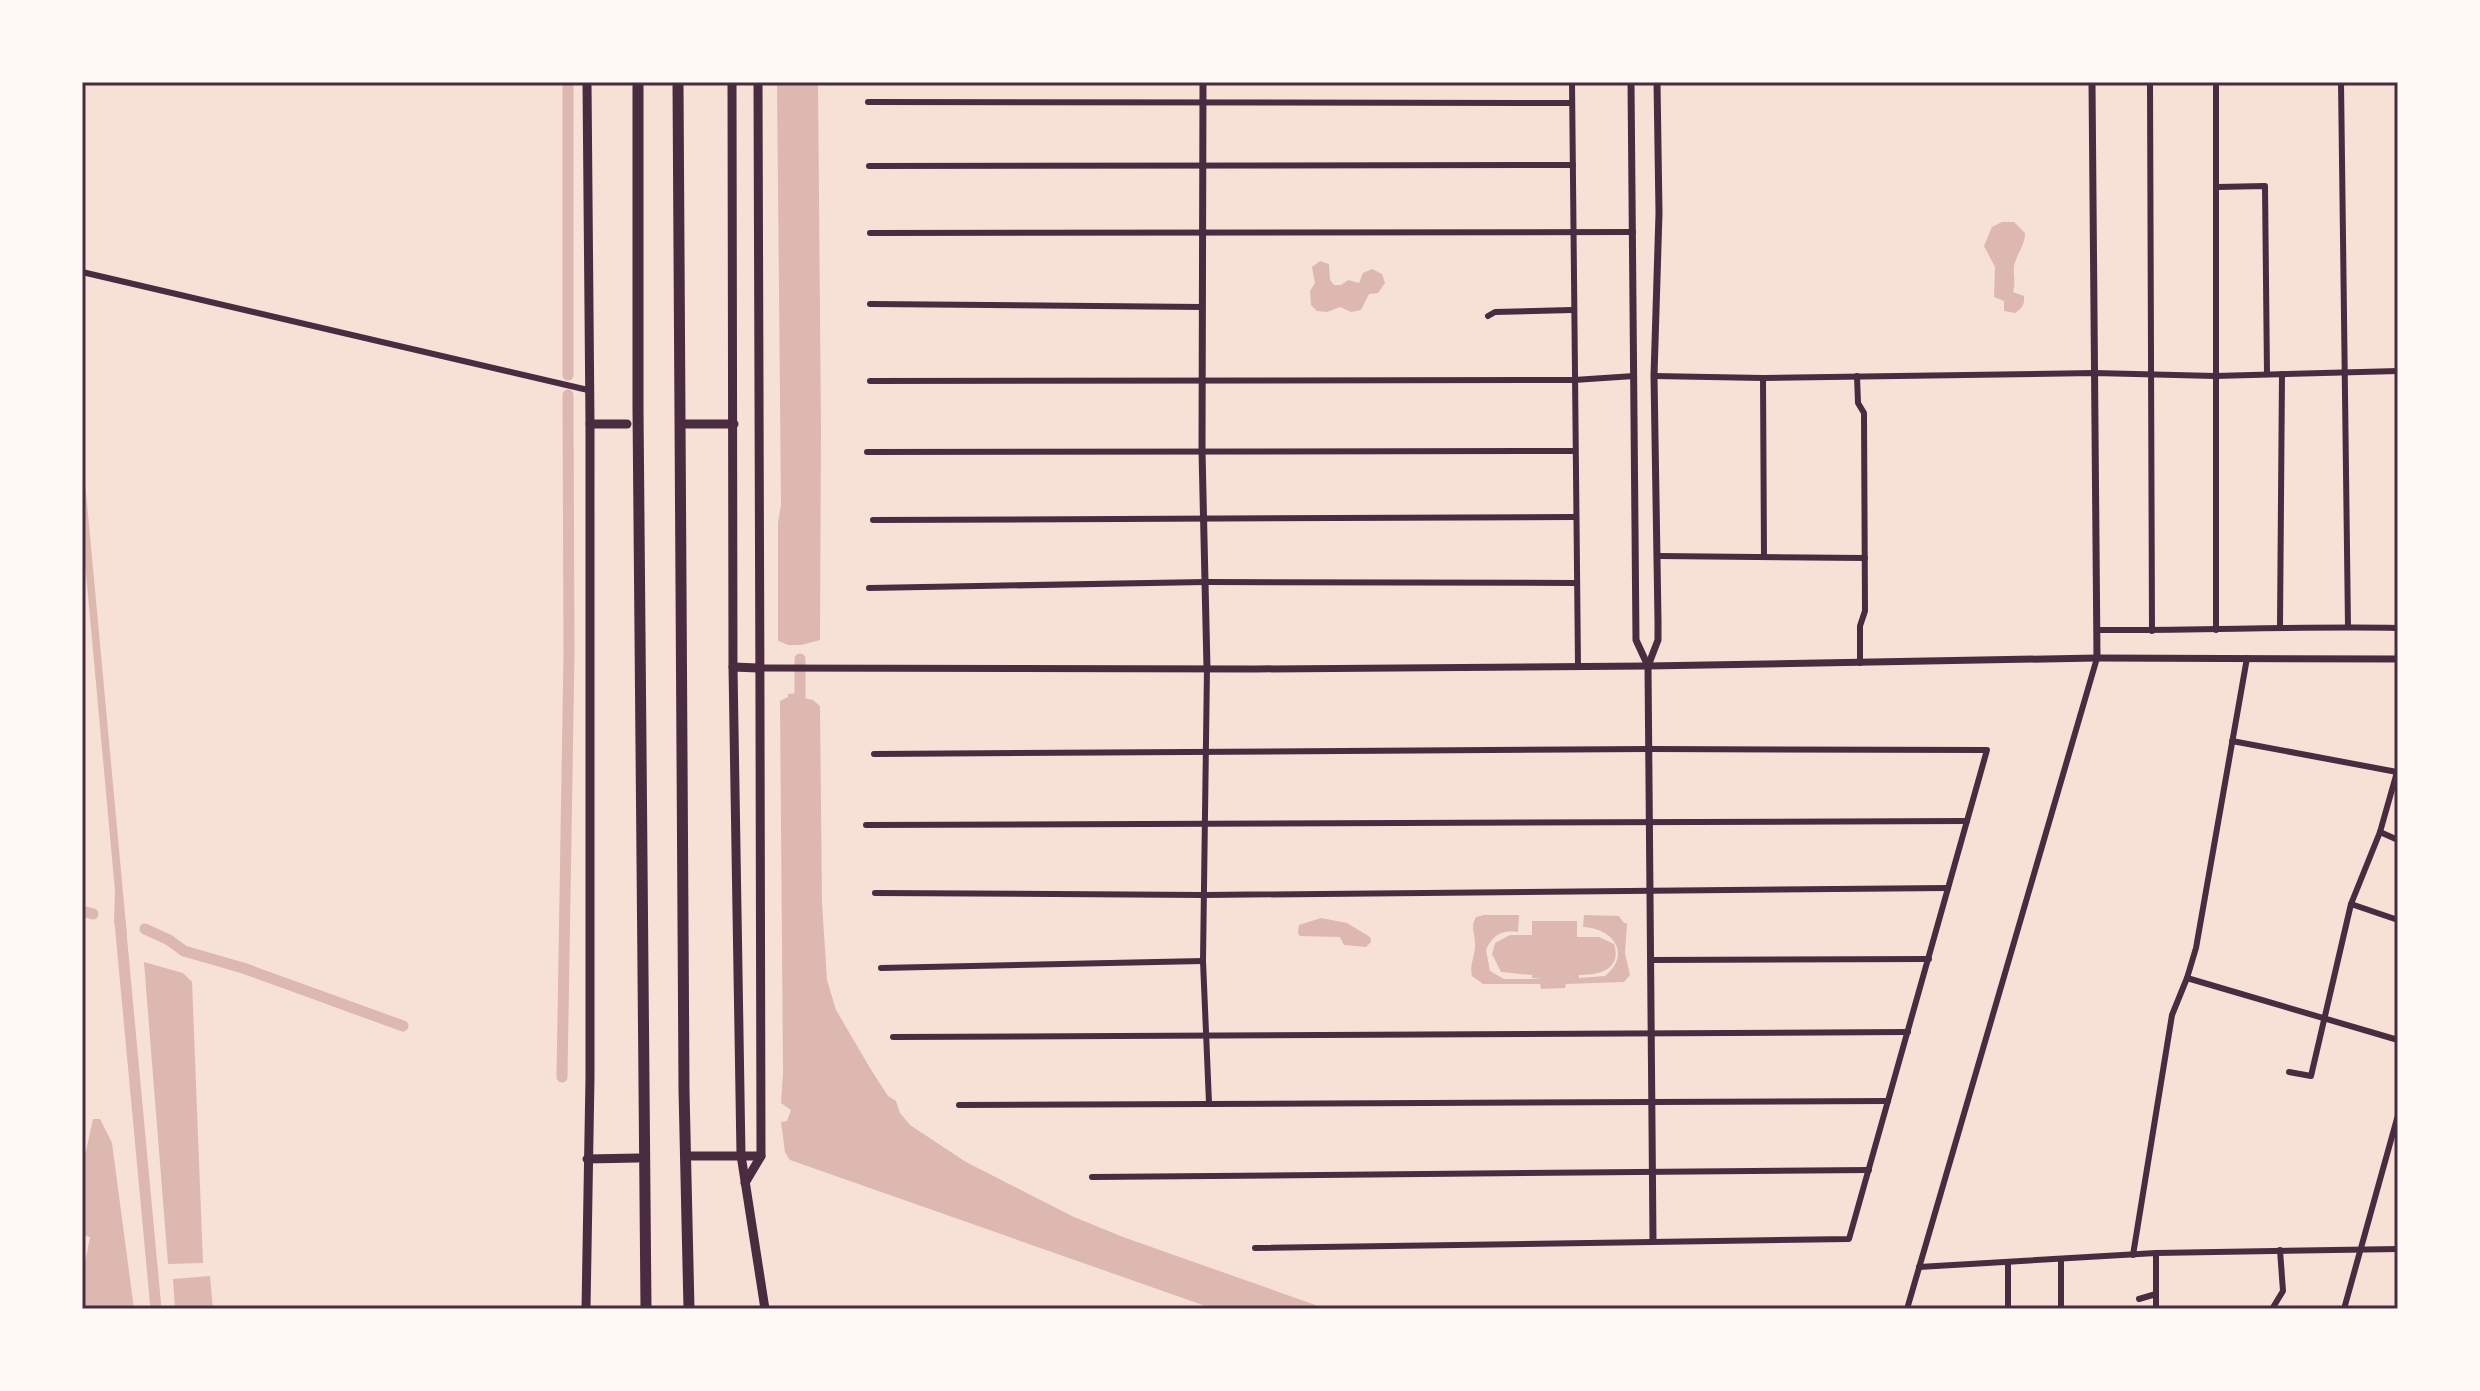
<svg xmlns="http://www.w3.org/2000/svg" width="2480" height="1391" viewBox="0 0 2480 1391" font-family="'Source Serif 4',serif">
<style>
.water{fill:#dcb8b0}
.pier{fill:#f7e1d7}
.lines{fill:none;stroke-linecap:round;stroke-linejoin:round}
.canal{stroke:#dcb8b0;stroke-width:11}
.minor{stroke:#4a2c40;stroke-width:6}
.tertiary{stroke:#4a2c40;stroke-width:7}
.primary{stroke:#4a2c40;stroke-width:9}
.motorway{stroke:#4a2c40;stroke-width:11}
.neatline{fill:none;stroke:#4a2c40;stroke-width:3}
</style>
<rect width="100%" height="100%" fill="#f7e1d7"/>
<g class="water">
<polygon points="777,82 818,82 821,428 820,640 801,645 798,697 813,700 820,706 822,903 827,980 836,1010 870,1068 888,1096 896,1101 900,1113 910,1125 966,1162 1074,1217 1123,1237 1327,1309 1214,1309 790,1160 785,1152 781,1122 787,1121 791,1110 781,1103 783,1073 780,701 788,697 790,646 778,641 778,523 781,505"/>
<path d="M2002,222H2014L2025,233C2025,246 2017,253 2014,266C2013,276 2016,282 2013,292L2024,296C2025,304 2022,309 2015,313L2004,311V301L1994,297L1995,267L1984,246L1992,227Z"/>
<polygon points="1320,261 1329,264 1330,280 1334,285 1341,285 1348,280 1359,283 1363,273 1372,269 1382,274 1385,283 1378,293 1369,294 1361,310 1351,312 1340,307 1327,312 1317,311 1311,305 1310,291 1315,283 1312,267"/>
<polygon points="82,449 126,925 127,937 119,934 114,922 115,891 82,530"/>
<path d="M1484,915H1519L1518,932C1502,930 1493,934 1486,950L1490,971L1504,979H1541L1532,978V975L1501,972L1492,954L1495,943L1510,935H1532V921H1577V937H1599L1614,944C1622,969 1600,975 1579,975V978L1605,976C1632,954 1613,928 1583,927L1584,915L1619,916L1624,923H1627L1625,953L1630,975L1624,982L1566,984L1565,988L1541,989L1540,984H1483L1472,976C1469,964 1476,955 1475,943C1475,932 1470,927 1476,917Z"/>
<polygon points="1321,918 1347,923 1370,937 1371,942 1366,947 1344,945 1340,937 1300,936 1298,933 1299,925"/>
<polygon points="144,962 183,973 192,982 203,1263 168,1264"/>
<polygon points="93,1119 100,1119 112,1143 134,1309 82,1309 82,1278 90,1237 82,1235 82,1169"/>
<polygon points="210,1276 213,1309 175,1309 173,1279"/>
</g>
<polygon class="pier" points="778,641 788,645 819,645 805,648 802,693 784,694 786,649 778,646"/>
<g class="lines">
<g class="canal">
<polyline points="568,375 568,82"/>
<polyline points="800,659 800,709"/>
<polyline points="82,911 93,914"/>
<polyline points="120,922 156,1309"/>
<polyline points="145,929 169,940 184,951 243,968 403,1026"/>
<polyline points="562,1077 569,654 568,395"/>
</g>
<g class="minor">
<polyline points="1572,82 1578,666"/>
<polyline points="2150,82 2152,631"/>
<polyline points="2216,82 2216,630"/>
<polyline points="2341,82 2348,627"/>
<polyline points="868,102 1572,103"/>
<polyline points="869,166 1573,165"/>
<polyline points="2217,187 2265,186 2267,374"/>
<polyline points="870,233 1633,232"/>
<polyline points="82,272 588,390"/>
<polyline points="870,304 1202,307"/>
<polyline points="1488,316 1495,312 1572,310"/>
<polyline points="1654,376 1763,378 2095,373 2215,376 2398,371"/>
<polyline points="1857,376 1858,403 1864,413 1865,611 1860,626 1860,663"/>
<polyline points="1763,378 1764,557"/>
<polyline points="870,381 1574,380 1634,376"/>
<polyline points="867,452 1575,451"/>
<polyline points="873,520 1574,517"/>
<polyline points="1659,556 1865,558"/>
<polyline points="869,588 1205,582 1577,583"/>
<polyline points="2280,626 2282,374"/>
<path d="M2098,630C2198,631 2298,626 2398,628"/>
<polyline points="1207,668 1203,961 1209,1103"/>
<polyline points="2232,741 2397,772"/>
<polyline points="874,754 1649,749 1987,750 1849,1239 1255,1248"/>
<polyline points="866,825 1967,821"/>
<polyline points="2380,832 2398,840"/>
<polyline points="875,893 1204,895 1948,888"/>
<polyline points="2351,904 2398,920"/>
<polyline points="1652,960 1929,959"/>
<polyline points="881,968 1203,961"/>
<polyline points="2187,978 2398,1040"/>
<polyline points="893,1037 1908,1032"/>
<polyline points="2289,1072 2311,1076 2351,904 2380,832 2397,772"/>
<polyline points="959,1105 1888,1101"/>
<polyline points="1092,1177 1869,1170"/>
<polyline points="2156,1253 2156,1309"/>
<polyline points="2133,1255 2172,1015 2187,978 2196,948 2247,658"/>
<polyline points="2061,1259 2061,1309"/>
<polyline points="2008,1263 2008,1309"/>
<polyline points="1919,1267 2156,1253 2398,1249"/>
<polyline points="2139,1299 2156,1294"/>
<polyline points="1907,1309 2097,658"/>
<polyline points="2272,1309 2283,1291 2280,1250"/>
<polyline points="2344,1309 2398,1115"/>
</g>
<g class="tertiary">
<polyline points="1203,82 1202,451 1207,668"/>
<polyline points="1631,82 1636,640 1648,666"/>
<polyline points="2092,82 2097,658"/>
<polyline points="758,668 1255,669 1648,666 2097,658 2398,659"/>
<polyline points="1653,1240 1648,666 1658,640 1658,621 1654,376 1659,213 1657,82"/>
</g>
<g class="primary">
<polyline points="732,82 733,667 741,1155 765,1309"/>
<polyline points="590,424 627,424"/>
<polyline points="684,424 734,424"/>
<polyline points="733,667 758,668"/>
<polyline points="692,1156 761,1156"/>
<polyline points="587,1159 638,1158"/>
<path d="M745,1183L761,1156C759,798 761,440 758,82"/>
<polyline points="586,1309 590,1077 590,424 587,82"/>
</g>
<g class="motorway">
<polyline points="638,82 638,409 646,1309"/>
<polyline points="678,82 684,1090 689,1309"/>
</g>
</g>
<rect width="2480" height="1391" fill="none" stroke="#fffaf5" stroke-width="168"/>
<rect x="84" y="84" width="2312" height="1223" class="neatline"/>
</svg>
